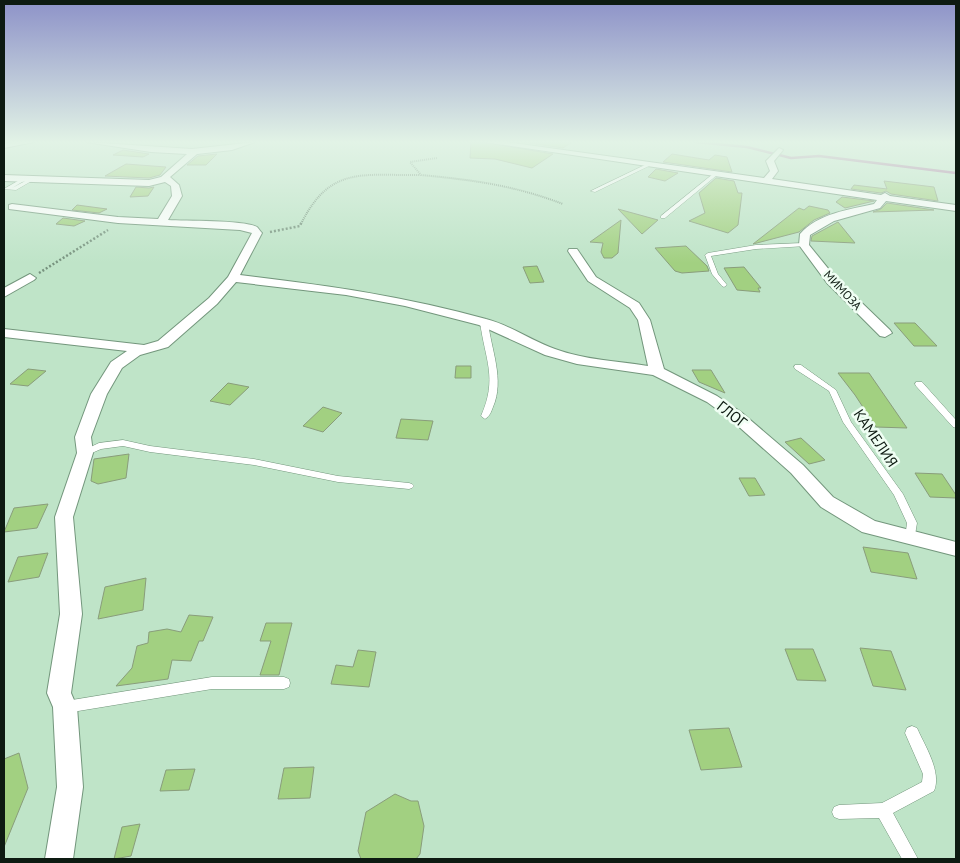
<svg xmlns="http://www.w3.org/2000/svg" width="960" height="863" viewBox="0 0 960 863" font-family="'PT Sans',sans-serif">
<style>
.lines{fill:none;stroke-linecap:round;stroke-linejoin:round}
.stream{stroke:#a46099;stroke-width:2.5}
.building{fill:#a2d081;stroke:#899d7b}
.lane-casing{stroke:#73967c;stroke-width:1}
.street-casing{stroke:#73967c;stroke-width:2}
.path-far1{stroke:#77927e;stroke-width:2;stroke-dasharray:1 1;stroke-linecap:butt}
.path{stroke:#77927e;stroke-width:2.5;stroke-dasharray:2 2;stroke-linecap:butt}
.lane{fill:#fff;fill-rule:evenodd}
.street{fill:#fff;fill-rule:evenodd}
.labels{text-anchor:middle;dominant-baseline:central;stroke-width:5;stroke-linejoin:round;paint-order:stroke}
.far-street-label{font-size:12px;fill:#0d1a11;stroke:#effef3}
.street-label{font-size:15px;fill:#0d1a11;stroke:#effef3}
</style>
<rect width="100%" height="100%" fill="#bfe4c8"/>
<g class="lines">
<polyline class="stream" points="696,142 747,147 791,158 819,156 956,173"/>
</g>
<g class="building">
<polygon points="471,142 482,142 553,154 532,168 495,159 470,158"/>
<polygon points="523,142 572,142 563,148"/>
<polygon points="123,150 149,154 143,157 113,155"/>
<polygon points="217,154 206,165 187,165 198,156"/>
<polygon points="672,154 709,160 715,155 727,157 732,172 663,162"/>
<polygon points="126,164 166,167 160,175 149,178 105,176"/>
<polygon points="656,169 678,173 665,181 648,177"/>
<polygon points="716,178 734,181 738,193 742,193 738,225 728,233 689,221 705,213 699,193"/>
<polygon points="884,181 934,187 938,201 891,194 886,191 881,193 851,189 854,185 887,189"/>
<polygon points="136,187 149,188 154,187 148,196 130,197"/>
<polygon points="842,197 874,201 845,208 836,202"/>
<polygon points="887,203 934,210 873,212 881,209"/>
<polygon points="77,205 107,209 99,213 72,210"/>
<polygon points="809,206 828,210 830,213 814,220 799,232 753,244 799,208 804,210"/>
<polygon points="618,209 658,220 642,234"/>
<polygon points="63,218 85,221 74,226 56,224"/>
<polygon points="621,220 618,253 612,258 604,258 601,252 603,243 590,242"/>
<polygon points="838,222 855,243 811,241 812,236"/>
<polygon points="686,246 707,266 709,271 682,273 675,271 655,248"/>
<polygon points="537,266 544,282 530,283 523,267"/>
<polygon points="744,267 761,288 758,288 760,292 737,290 724,268"/>
<polygon points="894,323 915,323 937,346 914,346"/>
<polygon points="456,366 471,366 471,378 455,378"/>
<polygon points="28,369 46,371 28,386 10,384"/>
<polygon points="692,370 711,370 725,393 699,382"/>
<polygon points="838,373 869,373 907,428 876,427 855,395"/>
<polygon points="228,383 249,387 230,405 210,401"/>
<polygon points="323,407 342,413 323,432 303,426"/>
<polygon points="401,419 433,421 428,440 396,438"/>
<polygon points="801,438 825,460 809,464 785,442"/>
<polygon points="129,454 126,478 98,484 91,481 94,459"/>
<polygon points="915,473 942,474 956,495 956,498 930,497"/>
<polygon points="739,478 755,478 765,495 749,496"/>
<polygon points="48,504 37,528 4,532 14,508"/>
<polygon points="863,547 908,553 917,579 871,572"/>
<polygon points="48,553 39,577 8,582 18,557"/>
<polygon points="146,578 143,610 98,619 105,587"/>
<polygon points="189,615 213,617 203,641 199,641 191,661 172,660 168,679 116,686 132,668 137,646 148,643 149,632 167,629 181,632"/>
<polygon points="266,623 292,623 279,675 260,675 271,641 260,641"/>
<polygon points="860,648 891,651 906,690 873,686"/>
<polygon points="785,649 813,649 826,681 797,680"/>
<polygon points="358,650 376,652 369,687 331,684 336,665 353,667"/>
<polygon points="729,728 742,767 701,770 689,730"/>
<polygon points="19,753 28,788 4,847 4,759"/>
<polygon points="314,767 310,798 278,799 284,768"/>
<polygon points="195,769 189,790 160,791 166,770"/>
<polygon points="395,794 411,801 418,801 424,826 420,854 416,859 361,859 358,851 366,812"/>
<polygon points="140,824 131,856 114,859 122,827"/>
</g>
<g class="lines">
<g class="lane-casing">
<g id="lane">
<polygon points="647,164 651,165 595,192 591,191"/>
<polygon points="713,174 717,175 665,218 661,218 661,216"/>
<polygon points="23,178 27,179 12,188 31,178 35,179 16,190 4,189"/>
<polygon points="804,243 806,244 806,246 756,249 711,256 718,274 727,285 724,287 722,286 712,274 705,255 708,253 756,245"/>
<path d="M484,320L488,322C491,349 505,380 493,407C491,412 490,416 485,419L481,416C498,378 485,360 480,322Z"/>
<polygon points="795,365 801,365 836,390 851,422 903,494 917,523 914,541 910,542 906,541 905,538 907,523 894,495 843,422 829,391 795,369 794,367"/>
<polygon points="916,382 922,382 956,420 956,428 953,427 916,386 915,384"/>
<polygon points="123,440 150,446 254,459 338,476 409,483 412,484 414,486 412,488 409,489 338,482 254,465 150,452 123,446 101,449 85,456 80,453 82,451 99,443"/>
<polygon points="212,677 284,677 289,679 290,683 289,687 284,689 212,689 66,713 61,711 59,707 61,703 66,701"/>
<path d="M912,726L917,728C925,746 942,772 934,791L893,813L918,859H902L879,818L839,819L834,817L832,812L834,807L839,805L882,803L922,782L923,774L905,733L907,728Z"/>
</g>
</g>
<g class="street-casing">
<g id="street">
<polygon points="12,142 34,142 4,148 4,144"/>
<path d="M86,142L192,149L255,142L232,150L197,154L170,177L179,185L182,196L168,220C185,221 245,220 257,227C258,228 261,232 262,233L240,275C324,285 405,296 486,319C510,325 532,341 555,349C585,360 617,361 648,366L638,320L630,308L588,281L568,251L569,249H577L596,277L639,303L650,320L664,369L717,396L741,412L803,465L833,497L875,521L956,542V556L862,532L821,507L791,473L729,418L707,402L653,375L577,364L545,355L479,325L405,306L346,295L236,282L217,304L168,347L140,355L122,368L107,394L91,437L93,453L73,517L82,614L71,693L77,707L83,787L73,859H45L57,787L53,707L47,693L60,614L55,517L77,453L75,437L91,394L111,362L127,351L4,337V329L144,345L158,341L209,298L228,277L252,233L240,230L118,223L9,209V205L12,204L118,217L158,219L172,196L171,186L165,182L149,186L4,181V175L149,180L161,177L187,154L151,152Z"/>
<path d="M484,142H507L764,178L770,171L766,161L779,148L783,150L774,161L778,171L772,179L881,195L885,193L890,196L956,205V211L886,201L880,208L834,221L810,235L809,245L835,277L890,330L892,333L885,337L880,336L827,283L799,245L800,234C817,214 850,209 874,204L877,200Z"/>
<polygon points="30,274 36,278 34,280 4,297 4,288"/>
</g>
</g>
<g class="path-far1">
<path d="M437,158L410,162L421,175C473,180 513,185 563,204"/>
<path d="M302,222C331,165 364,176 420,175"/>
</g>
<g class="path">
<polyline points="270,232 300,226 302,221"/>
<polyline points="39,273 108,230"/>
</g>
<use href="#lane" class="lane"/>
<use href="#street" class="street"/>
</g>
<linearGradient id="sky" x2="0" y2="1"><stop stop-color="#8d92c8"/><stop offset="0.54" stop-color="#e2f3e6"/><stop offset="1" stop-color="#e2f3e6" stop-opacity="0"/></linearGradient>
<rect width="960" height="263" fill="url(#sky)"/>
<g class="labels">
<g class="far-street-label">
<text transform="translate(843 290) rotate(47)">МИМОЗА</text>
</g>
<g class="street-label">
<text transform="translate(732 414) rotate(38)">ГЛОГ</text>
<text transform="translate(876 438) rotate(56)">КАМЕЛИЯ</text>
</g>
</g>
<rect width="960" height="863" fill="none" stroke="#0d1a11" stroke-width="10"/>
</svg>
